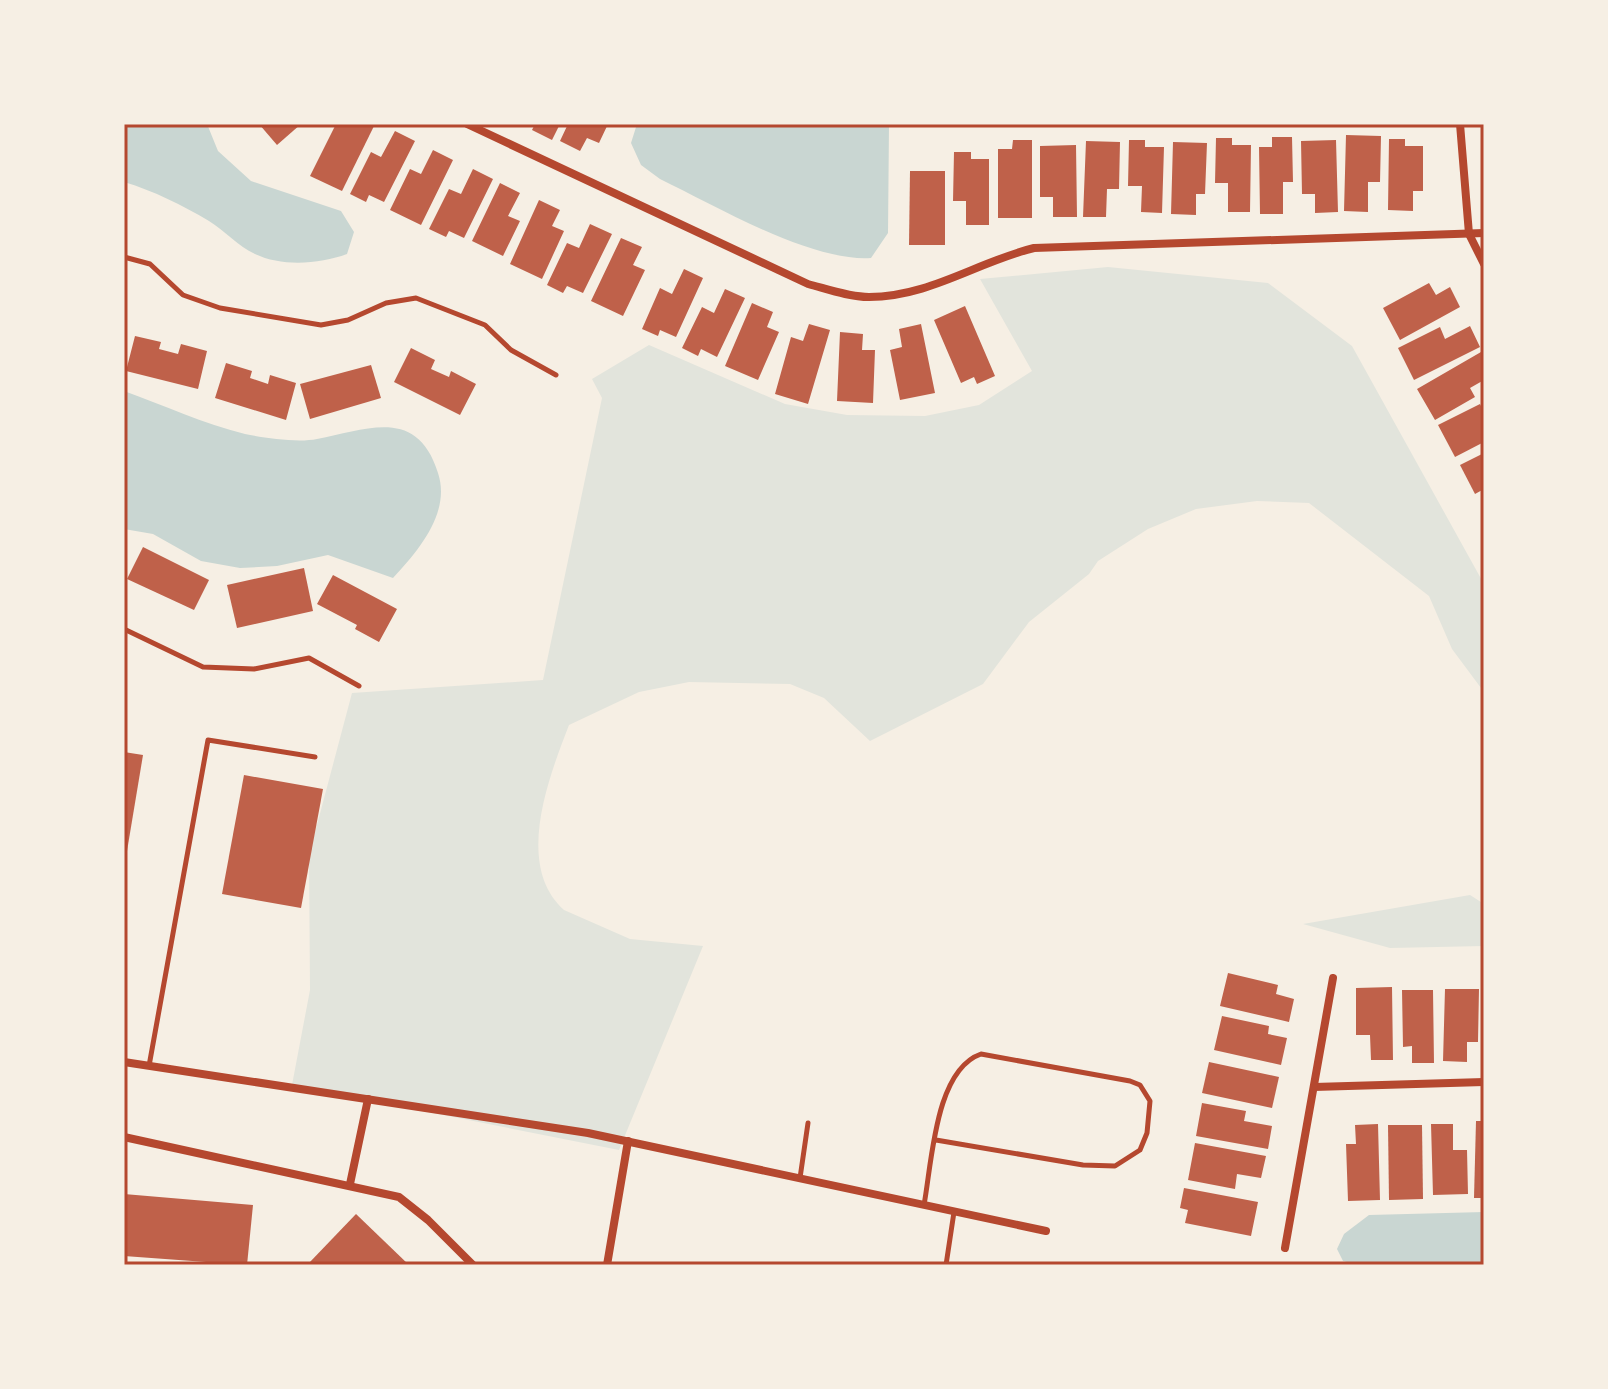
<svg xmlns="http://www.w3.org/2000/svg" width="1608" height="1389" viewBox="0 0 1608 1389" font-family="Commissioner,sans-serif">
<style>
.green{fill:#e2e4dc}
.water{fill:#c9d6d2}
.building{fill:#bf614a}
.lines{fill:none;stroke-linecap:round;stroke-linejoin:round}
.service{stroke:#b5482f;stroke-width:5}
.minor{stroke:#b5482f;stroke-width:8}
.neatline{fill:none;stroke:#b5482f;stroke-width:3}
</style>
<rect width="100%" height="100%" fill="#f6efe4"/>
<g class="green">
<path d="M1108,267L1268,283L1352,346L1484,584V692L1452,649L1429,596L1309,503L1257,501L1196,509L1148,529L1098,561L1089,574L1029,622L983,684L870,741L824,698L790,684L689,682L639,692L569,725C549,777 514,865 564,910L630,939L703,946L619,1150L292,1085L310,990L309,855L352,693L543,680L602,398L592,379L649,345L785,404L847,415L925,416L979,405L1032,371L980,279Z"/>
<polygon points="1470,895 1484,904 1484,946 1390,948 1303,924"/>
</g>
<g class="water">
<path d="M124,124H207L218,151L251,181L341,211L354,232L347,254C320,264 282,267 255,254C238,246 225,231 209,221C182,205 154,191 124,182Z"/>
<path d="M637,124H889L888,233L871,258C811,262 716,206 660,179L641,165L631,143Z"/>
<path d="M124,391C163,405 204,424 245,434C264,438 298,443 317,439C367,430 417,406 438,473C451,512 419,550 393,578L328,555L277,566L240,568L201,561L153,534L124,529Z"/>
<polygon points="1484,1212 1484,1265 1358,1265 1343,1261 1337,1249 1344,1234 1369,1215"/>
</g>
<g class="building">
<polygon points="259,124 301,124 277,145"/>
<polygon points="336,124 375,124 342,191 310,176"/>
<polygon points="535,124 560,124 552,140 532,130"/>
<polygon points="568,124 608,124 599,143 587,138 580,151 560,141"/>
<polygon points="395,131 415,141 384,202 369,195 366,202 350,194 371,152 381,157"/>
<polygon points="1346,135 1381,136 1380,182 1368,182 1368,212 1344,211"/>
<polygon points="1272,137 1292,137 1293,182 1283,182 1283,214 1260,214 1259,147 1272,147"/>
<polygon points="1216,138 1232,138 1232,145 1251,145 1250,212 1228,212 1228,183 1215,183"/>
<polygon points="1389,139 1405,139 1405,146 1423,146 1423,191 1413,191 1413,211 1388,210"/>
<polygon points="1013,140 1032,140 1032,218 998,218 998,149 1012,149"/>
<polygon points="1129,140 1145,140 1145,147 1164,147 1162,213 1141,212 1142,186 1128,186"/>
<polygon points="1336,140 1338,212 1315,213 1315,194 1302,194 1301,141"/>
<polygon points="1086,141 1120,142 1119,189 1107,189 1106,217 1083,217"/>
<polygon points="1173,142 1207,143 1205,194 1196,194 1196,215 1171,214"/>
<polygon points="1076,145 1077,217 1053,217 1053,197 1040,197 1040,146"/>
<polygon points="433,150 453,160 421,225 390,210 410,169 421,174"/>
<polygon points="954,152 971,152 971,159 989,159 989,225 966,225 966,201 953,201"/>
<polygon points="473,169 493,179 464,238 449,231 446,237 429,229 449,189 461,194"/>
<polygon points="910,171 945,171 945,245 909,245"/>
<polygon points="500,183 520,193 508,216 520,221 503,256 472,241"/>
<polygon points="539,200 560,210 552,226 564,231 542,279 510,264"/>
<polygon points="590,224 612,234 583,293 567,286 563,293 547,285 567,243 579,248"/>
<polygon points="621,238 642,247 633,265 645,270 623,316 591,301"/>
<polygon points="684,269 703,278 676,337 660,330 658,336 642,329 660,288 672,294"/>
<polygon points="1429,283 1436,295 1450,287 1460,307 1400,340 1383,308"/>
<polygon points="725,289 745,298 717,357 701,349 698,356 682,348 702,307 714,313"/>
<polygon points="752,303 773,312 767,327 779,332 758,380 725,366"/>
<polygon points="965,306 995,376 977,384 974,377 961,383 934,320"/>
<polygon points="809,324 830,330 808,404 775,394 791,337 803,341"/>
<polygon points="921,324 935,393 900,400 890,350 902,347 899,329"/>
<polygon points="1470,326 1480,347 1414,380 1398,348 1440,327 1445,339"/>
<polygon points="840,332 863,334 862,350 875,350 873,403 837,401"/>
<polygon points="135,336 161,342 159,349 178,354 181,344 207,351 198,389 126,371"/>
<polygon points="411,348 435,360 431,369 449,377 451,371 476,384 460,415 394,382"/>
<polygon points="1481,352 1484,380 1470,388 1475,397 1435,420 1417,389"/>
<polygon points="226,363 252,371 250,378 268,384 270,375 296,383 286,420 215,398"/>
<polygon points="371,365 381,398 310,419 300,384"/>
<polygon points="1480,404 1484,412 1484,442 1455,457 1438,425"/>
<polygon points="1484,453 1484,489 1475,494 1460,465"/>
<polygon points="143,547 209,580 194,610 127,579"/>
<polygon points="304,568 313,611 237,628 227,585"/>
<polygon points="333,575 397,609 379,642 355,629 357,625 317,604"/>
<polygon points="124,752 143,755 126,857 124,857"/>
<polygon points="244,775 323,789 301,908 222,894"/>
<polygon points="1228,973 1278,985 1276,994 1294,999 1289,1022 1220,1006"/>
<polygon points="1392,987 1393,1060 1371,1060 1370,1035 1356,1035 1356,988"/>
<polygon points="1445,989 1479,989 1478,1042 1467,1042 1467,1062 1443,1061"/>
<polygon points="1402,990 1433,990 1434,1063 1412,1063 1412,1046 1403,1047"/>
<polygon points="1222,1016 1269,1026 1268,1034 1287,1038 1281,1065 1214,1050"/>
<polygon points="1209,1062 1279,1077 1272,1108 1202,1093"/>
<polygon points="1202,1103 1246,1111 1244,1121 1272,1126 1268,1149 1196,1136"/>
<polygon points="1476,1121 1484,1121 1484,1198 1474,1198"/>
<polygon points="1378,1124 1380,1200 1348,1201 1346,1144 1356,1144 1355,1125"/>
<polygon points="1431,1124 1453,1124 1453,1150 1467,1150 1468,1194 1433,1195"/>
<polygon points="1388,1125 1422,1125 1423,1199 1389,1200"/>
<polygon points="1195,1143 1266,1156 1261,1178 1237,1174 1235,1189 1188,1180"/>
<polygon points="1184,1188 1258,1202 1251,1236 1185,1223 1188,1210 1180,1208"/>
<polygon points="124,1194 253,1205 247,1265 124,1256"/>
<polygon points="356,1214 409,1265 309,1263"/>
</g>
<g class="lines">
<g class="service">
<polyline points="124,257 150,264 183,295 220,308 321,325 348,320 386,303 416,298 485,325 511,350 556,375"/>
<polyline points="124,629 203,667 254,669 309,658 359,686"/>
<polyline points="149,1066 208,740 315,757"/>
<polyline points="800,1178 808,1123"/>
<path d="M924,1205C932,1162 935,1070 981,1054L1130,1081L1140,1085L1150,1101L1147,1133L1140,1150L1115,1166L1083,1165L936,1140"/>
<polyline points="946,1265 954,1212"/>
</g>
<g class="minor">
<path d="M467,124L808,284C827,289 849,297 869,297C929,297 977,262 1034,248L1484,233"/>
<polyline points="1460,124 1469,234 1484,264"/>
<polyline points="124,1062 588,1133 1046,1231"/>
<polyline points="1314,1087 1484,1082"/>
<polyline points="124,1137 399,1197 428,1220 473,1265"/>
<polyline points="350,1184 368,1099"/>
<polyline points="1285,1248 1333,978"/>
<polyline points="607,1265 628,1141"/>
</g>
</g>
<rect width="1608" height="1389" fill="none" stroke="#f6efe4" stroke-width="252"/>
<rect x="126" y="126" width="1356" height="1137" class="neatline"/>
</svg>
